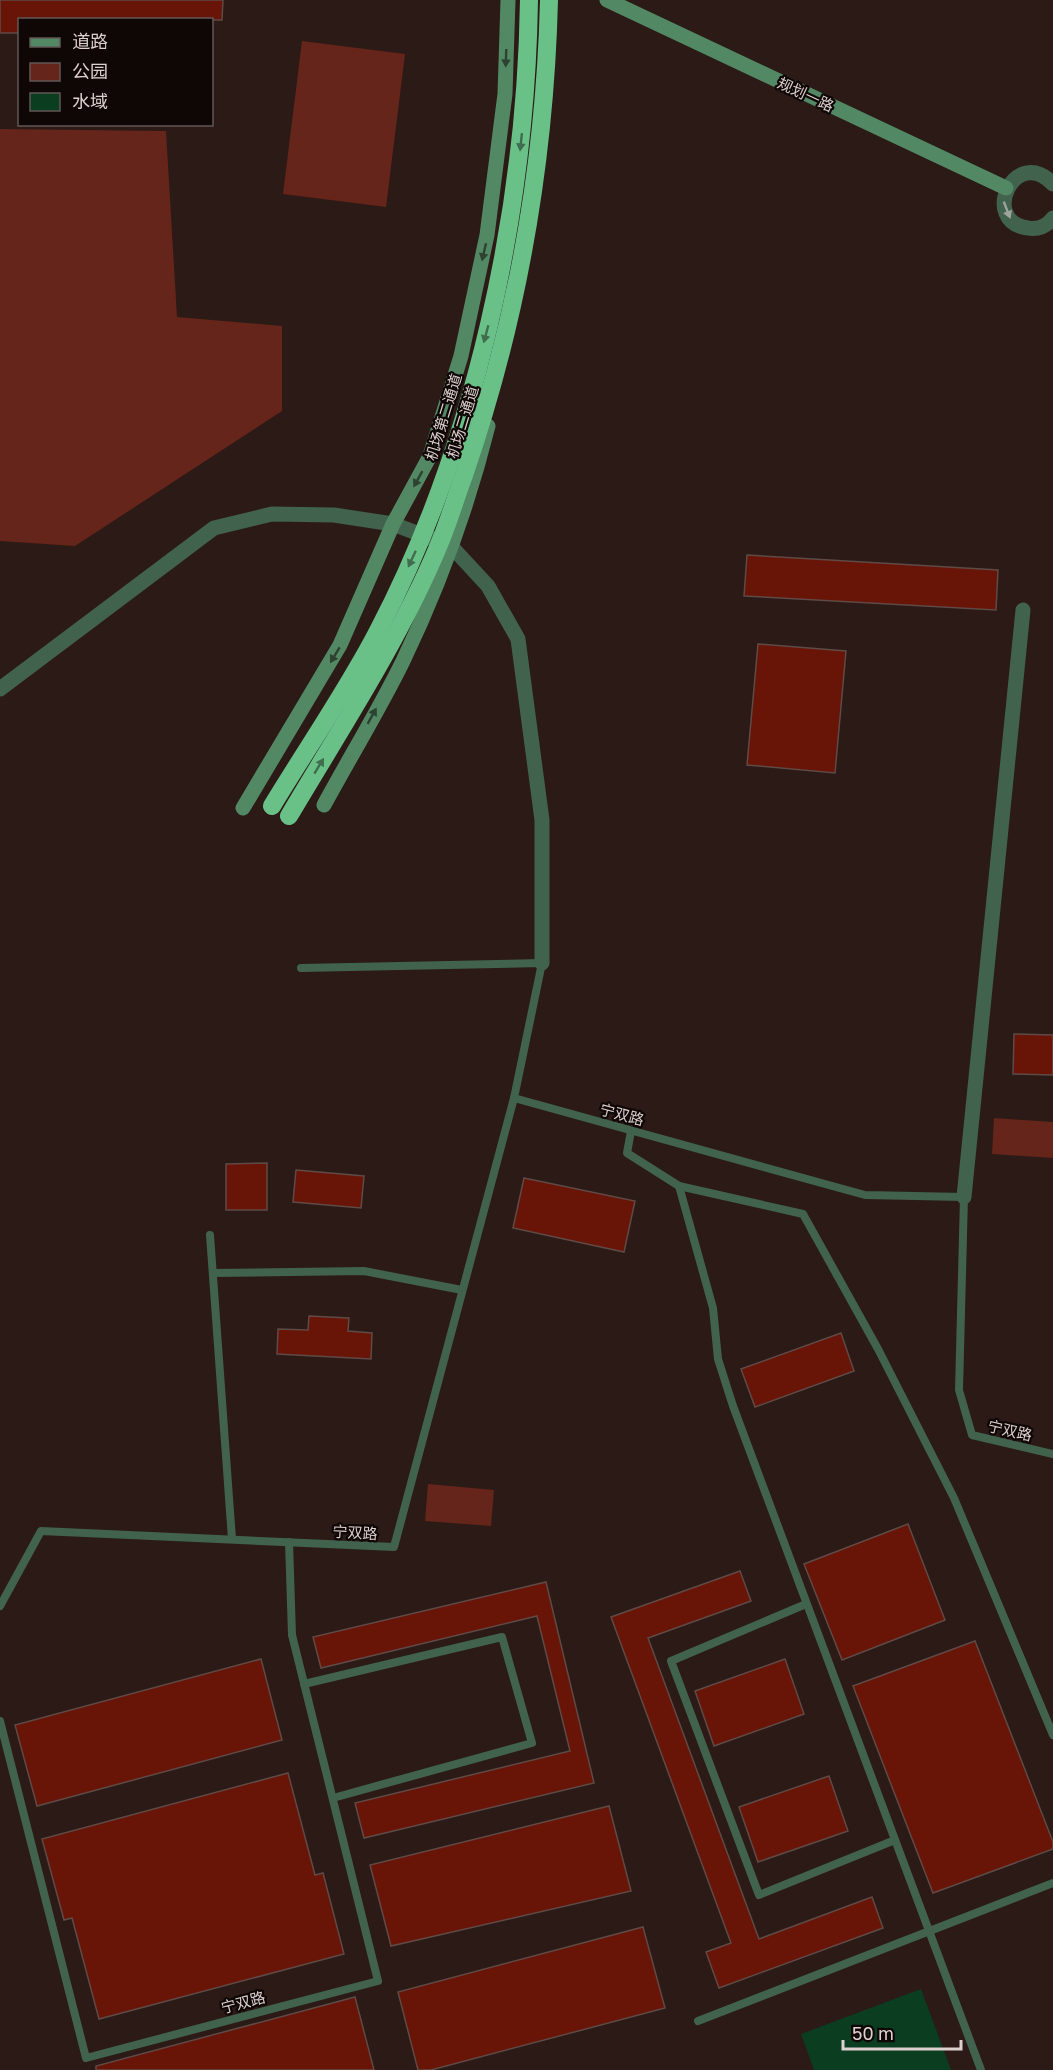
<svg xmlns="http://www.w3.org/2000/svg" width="1053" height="2070" viewBox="0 0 1053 2070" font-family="'Golos Text','Noto Sans SC',sans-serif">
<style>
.green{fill:#65251a}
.water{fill:#0b3d21}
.building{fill:#681407;stroke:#5f4a46;stroke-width:1.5}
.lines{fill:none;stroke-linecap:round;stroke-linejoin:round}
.lane{stroke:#41624c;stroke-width:8}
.street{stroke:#41624c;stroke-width:15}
.secondary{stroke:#528964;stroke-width:15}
.highway-bridge{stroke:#69c188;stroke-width:18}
.oneway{fill:#2d4230}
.oneway2{fill:#406d4e}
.oneway3{fill:#9fa49a}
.labels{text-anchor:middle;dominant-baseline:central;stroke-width:4.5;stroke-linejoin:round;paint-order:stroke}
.street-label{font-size:15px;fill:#ddd0ce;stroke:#0e0706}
</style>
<rect width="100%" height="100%" fill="#2b1a16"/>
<g class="green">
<polygon points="302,41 405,54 386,207 283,194"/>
<polygon points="0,129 166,131 177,317 282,326 282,411 75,546 0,541"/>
<polygon points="994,1118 1053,1122 1053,1158 992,1154"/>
<polygon points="428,1484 494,1490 491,1526 425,1521"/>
</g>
<polygon class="water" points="921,1989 951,2070 814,2070 801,2034"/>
<g class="building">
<polygon points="0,0 223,0 222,20 20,20 20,33 0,33"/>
<polygon points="747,555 998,570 996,610 744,596"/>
<polygon points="758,644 846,651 835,773 747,765"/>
<polygon points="1014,1034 1053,1035 1053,1075 1013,1074"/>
<polygon points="267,1163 267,1210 226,1210 226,1164"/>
<polygon points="296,1170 364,1176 361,1208 293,1202"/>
<polygon points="524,1178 635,1201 624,1252 513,1228"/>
<polygon points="309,1316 349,1318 348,1331 372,1333 371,1359 277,1354 278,1329 308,1330"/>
<polygon points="841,1333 854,1371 755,1407 741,1369"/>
<polygon points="908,1524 945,1620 842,1660 804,1564"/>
<polygon points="740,1571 751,1601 648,1638 759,1939 872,1897 883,1928 719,1988 706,1952 731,1943 611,1617"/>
<polygon points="546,1582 594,1783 364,1838 355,1803 570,1751 537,1616 321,1668 313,1637"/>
<polygon points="975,1641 1053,1842 1053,1849 933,1893 853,1686"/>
<polygon points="261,1659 282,1740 37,1806 15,1725"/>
<polygon points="785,1659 804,1714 714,1746 695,1691"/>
<polygon points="288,1773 315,1875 323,1873 344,1954 99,2019 72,1918 64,1920 42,1839"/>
<polygon points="829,1776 848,1831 758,1862 739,1807"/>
<polygon points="609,1806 631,1891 391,1946 370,1865"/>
<polygon points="643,1927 665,2008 431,2070 418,2070 398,1992"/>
<polygon points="355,1997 374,2070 96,2070 96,2066"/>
</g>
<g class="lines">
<g class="lane">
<polyline points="301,968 542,963 514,1098"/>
<polyline points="631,1131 627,1153 679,1186 803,1214 878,1349 954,1498 1053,1735"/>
<polyline points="679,1186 713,1308 718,1359 733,1406 981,2070"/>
<polyline points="210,1235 232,1539"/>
<polyline points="213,1273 364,1271 462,1290"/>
<polyline points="806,1604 671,1661 759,1895 895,1840"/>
<polyline points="0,1606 41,1531 394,1547 514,1098 865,1195 964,1197 959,1390 972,1435 1053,1454"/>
<polyline points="304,1684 502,1637 532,1743 333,1798"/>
<polyline points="0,1721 86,2058 378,1981 292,1635 289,1542"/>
<polyline points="698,2021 1053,1883"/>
</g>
<g class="street">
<path d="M1053,184C1015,144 979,222 1028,228C1038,230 1047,226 1053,218"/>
<polyline points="0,689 214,528 272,514 334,515 393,524 451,546 488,586 518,639 542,820 542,963"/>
<polyline points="964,1197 1023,610"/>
</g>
<g class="secondary">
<polyline points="607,0 1006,188"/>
<path d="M324,805C350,757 379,710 403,661C439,586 468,506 488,426"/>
<polyline points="243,808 340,645 393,524 430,456 461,356 487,235 505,94 508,0"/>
</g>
<g class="highway-bridge">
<path d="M272,806C307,748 347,691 378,631C476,443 526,211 529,0"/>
<path d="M289,816C341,728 398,642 438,547C448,524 455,499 464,475C518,319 545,164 549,0"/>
</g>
</g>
<defs><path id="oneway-solid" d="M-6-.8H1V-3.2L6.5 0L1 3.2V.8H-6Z" transform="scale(1.5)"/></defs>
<g class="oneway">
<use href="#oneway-solid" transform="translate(506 58) rotate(92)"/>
<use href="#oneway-solid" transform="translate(484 252) rotate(103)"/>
<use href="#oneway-solid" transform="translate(418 479) rotate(119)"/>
<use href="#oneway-solid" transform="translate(335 655) rotate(121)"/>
<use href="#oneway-solid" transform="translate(372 716) rotate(-61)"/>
</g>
<g class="oneway2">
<use href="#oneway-solid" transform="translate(521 142) rotate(96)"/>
<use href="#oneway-solid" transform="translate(486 334) rotate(105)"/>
<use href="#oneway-solid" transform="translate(412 559) rotate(115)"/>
<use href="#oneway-solid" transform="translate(319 766) rotate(-59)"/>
</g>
<use class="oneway3" href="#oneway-solid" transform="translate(1007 210) rotate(69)"/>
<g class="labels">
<g class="street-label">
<text transform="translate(806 94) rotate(25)">规划一路</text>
<text transform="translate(443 417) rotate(-73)">机场第二通道</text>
<text transform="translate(462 422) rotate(-73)">机场二通道</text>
<text transform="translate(622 1114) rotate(15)">宁双路</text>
<text transform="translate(1010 1430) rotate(13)">宁双路</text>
<text transform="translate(355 1532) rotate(3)">宁双路</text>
<text transform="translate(243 2002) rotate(-15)">宁双路</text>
</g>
</g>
<rect x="18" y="18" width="195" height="108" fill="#0e0706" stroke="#615756" stroke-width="1.5"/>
<rect x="30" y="38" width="30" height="9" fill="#528964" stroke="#615756" stroke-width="1.5"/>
<text x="72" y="48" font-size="18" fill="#ddd0ce">道路</text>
<rect x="30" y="63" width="30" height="18" fill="#65251a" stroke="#615756" stroke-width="1.5"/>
<text x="72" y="78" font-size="18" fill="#ddd0ce">公园</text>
<rect x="30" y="93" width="30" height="18" fill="#0b3d21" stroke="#615756" stroke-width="1.5"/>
<text x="72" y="108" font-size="18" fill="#ddd0ce">水域</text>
<path d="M843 2040v9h118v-9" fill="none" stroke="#ddd0ce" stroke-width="3"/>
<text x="852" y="2040" font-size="18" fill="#ddd0ce" stroke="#0e0706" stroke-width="4.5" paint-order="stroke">50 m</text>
</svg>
